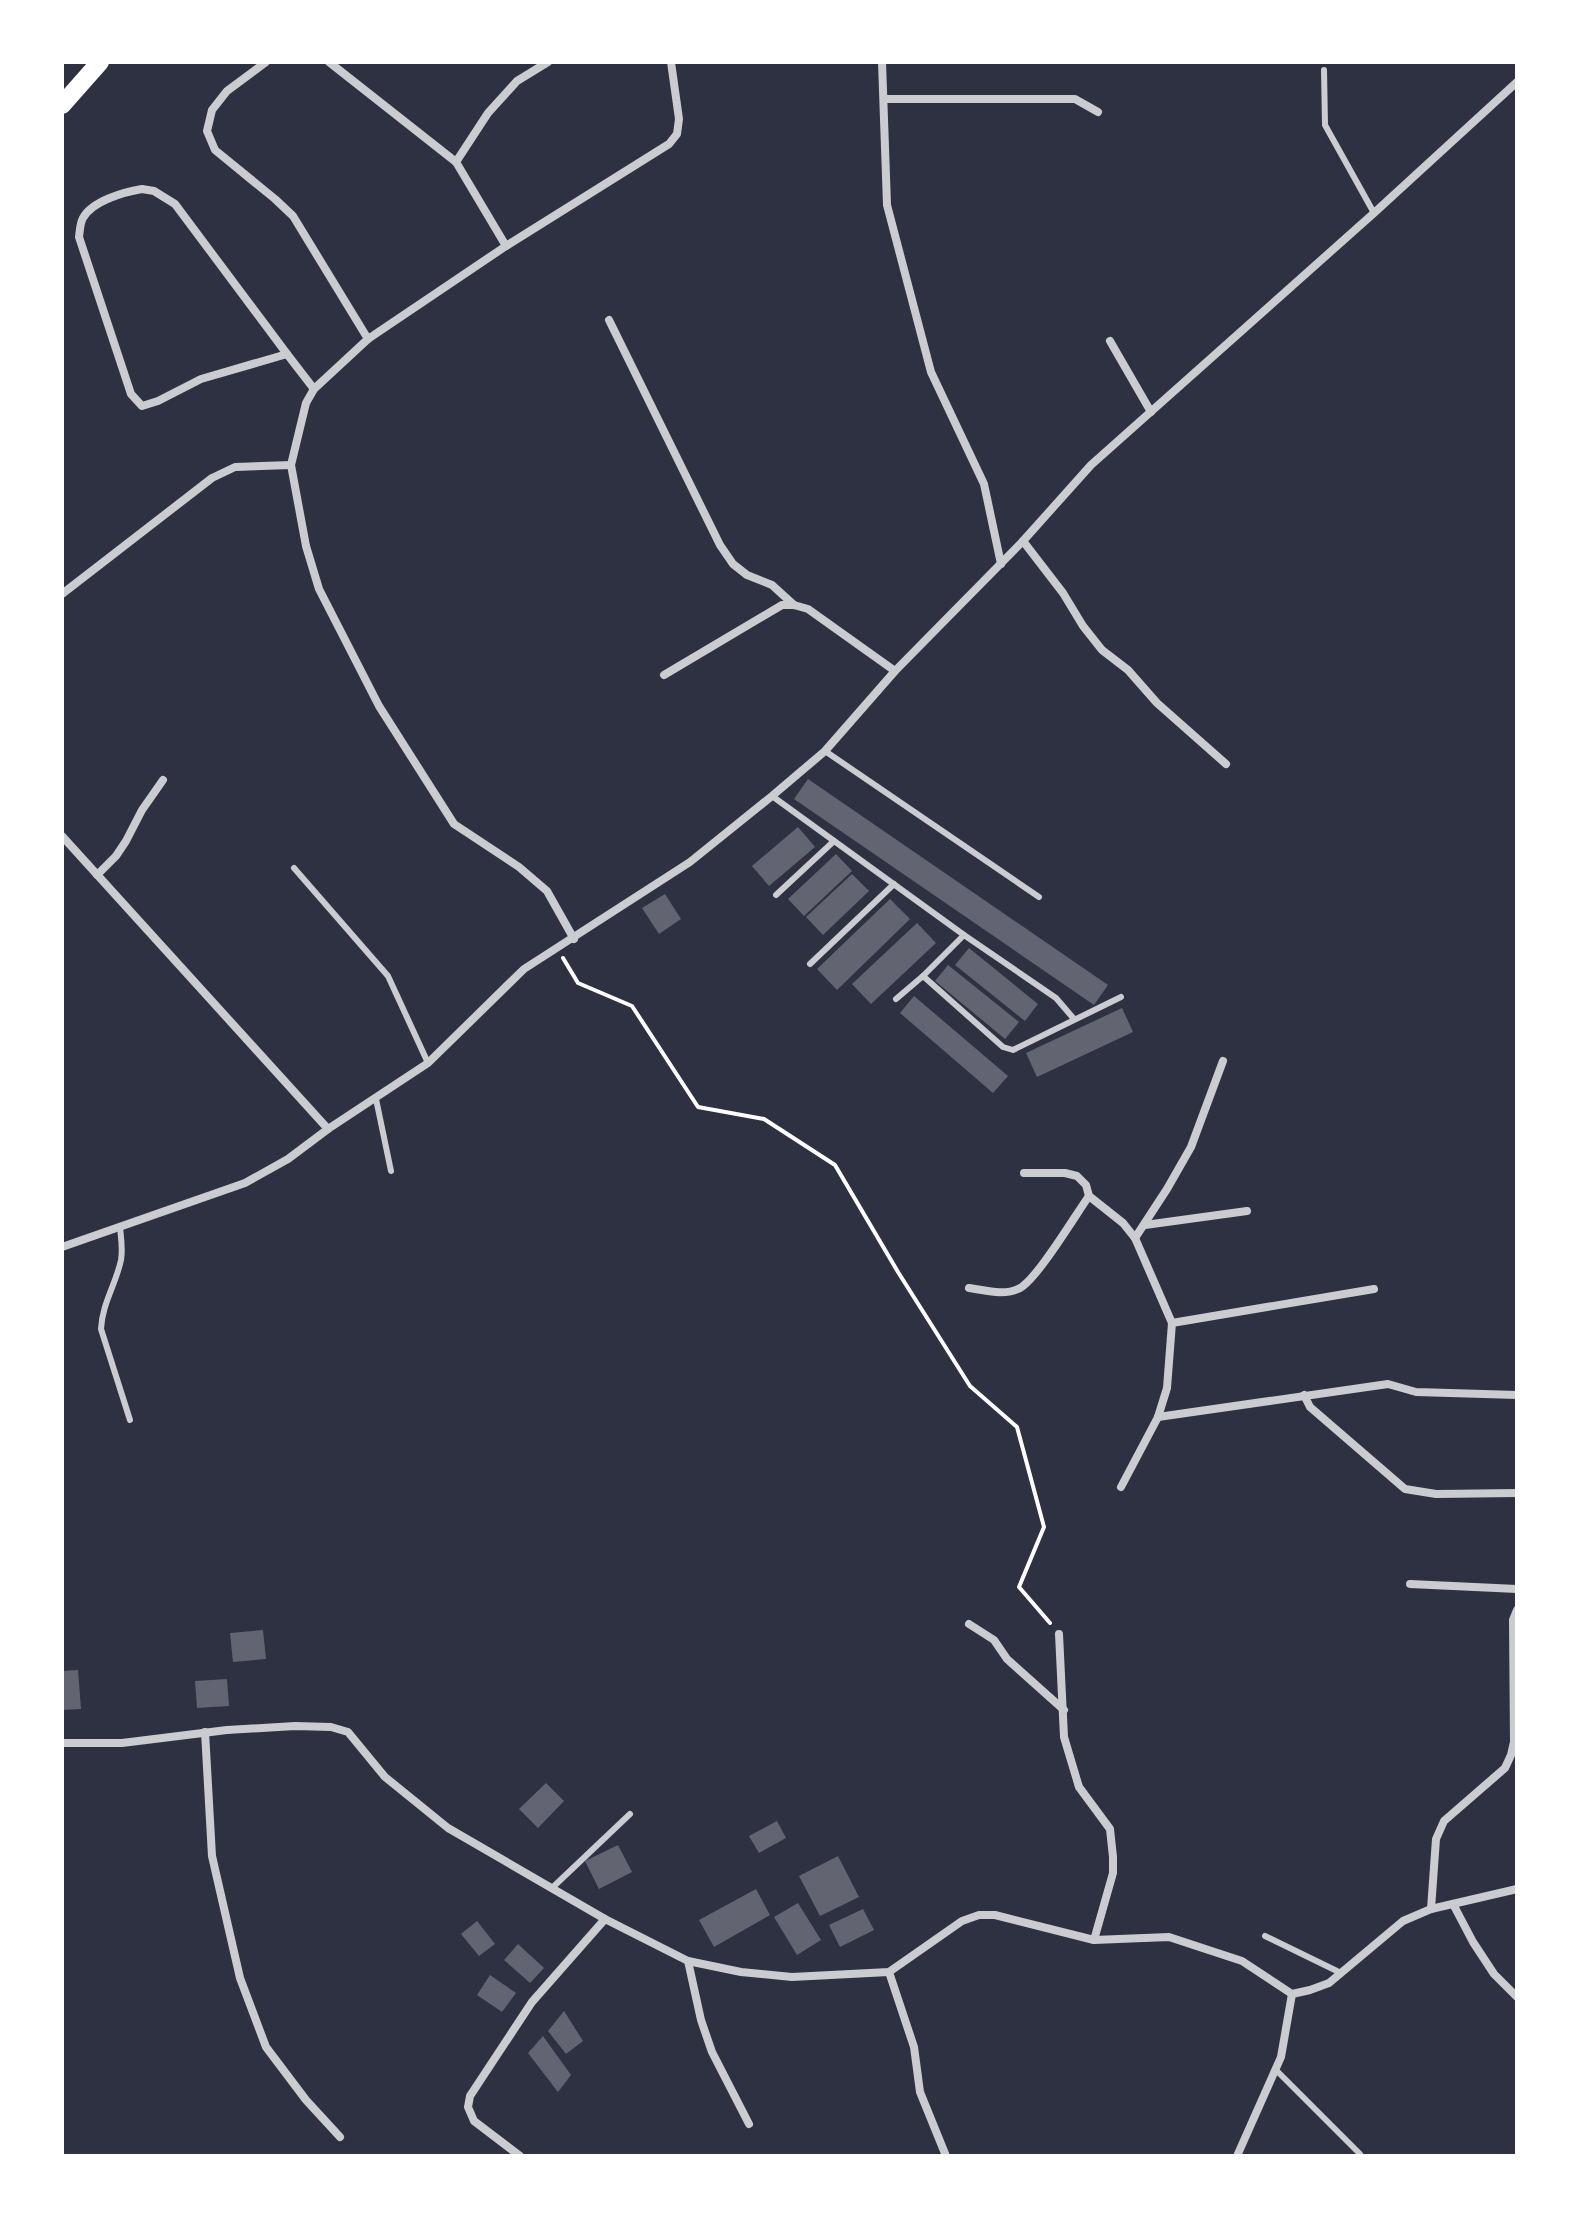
<svg xmlns="http://www.w3.org/2000/svg" width="1579" height="2218" viewBox="0 0 1579 2218" font-family="Helvetica,sans-serif">
<style>
.building{fill:#626471}
.lines{fill:none;stroke-linecap:round;stroke-linejoin:round}
.path{stroke:#fff;stroke-width:4}
.service{stroke:#caccd0;stroke-width:6}
.minor{stroke:#caccd0;stroke-width:8}
.primary{stroke:#fff;stroke-width:18}
</style>
<rect width="100%" height="100%" fill="#2d3142"/>
<g class="building">
<polygon points="808,779 1108,985 1094,1005 794,799"/>
<polygon points="798,827 815,847 769,886 752,866"/>
<polygon points="836,854 852,871 804,916 788,899"/>
<polygon points="852,874 869,891 823,935 806,917"/>
<polygon points="665,894 681,919 659,934 642,908"/>
<polygon points="890,899 910,919 837,990 817,969"/>
<polygon points="917,923 936,943 871,1004 852,984"/>
<polygon points="969,948 1038,1004 1025,1021 955,965"/>
<polygon points="948,965 1019,1022 1005,1039 935,981"/>
<polygon points="914,996 1008,1076 993,1093 900,1013"/>
<polygon points="1122,1008 1133,1032 1037,1077 1026,1053"/>
<polygon points="263,1630 266,1659 233,1662 230,1633"/>
<polygon points="78,1670 81,1709 62,1710 62,1671"/>
<polygon points="227,1679 229,1706 197,1708 195,1681"/>
<polygon points="546,1783 564,1801 538,1828 519,1809"/>
<polygon points="777,1821 786,1838 759,1853 749,1836"/>
<polygon points="618,1845 632,1872 599,1889 585,1861"/>
<polygon points="838,1856 859,1897 820,1916 799,1876"/>
<polygon points="756,1889 770,1915 714,1947 699,1920"/>
<polygon points="798,1903 821,1940 797,1955 774,1917"/>
<polygon points="863,1909 874,1930 840,1947 829,1925"/>
<polygon points="477,1921 495,1944 479,1956 461,1934"/>
<polygon points="518,1944 544,1968 530,1983 504,1960"/>
<polygon points="490,1975 516,1993 502,2012 477,1995"/>
<polygon points="564,2011 583,2041 566,2054 548,2031"/>
<polygon points="543,2036 571,2075 558,2092 528,2053"/>
</g>
<g class="lines">
<polyline class="path" points="563,958 578,983 632,1006 698,1107 764,1119 835,1165 898,1272 970,1386 1017,1427 1044,1527 1019,1587 1050,1623"/>
<g class="service">
<polyline points="1324,70 1325,125 1374,213"/>
<polyline points="825,751 1039,897"/>
<polyline points="772,796 964,935 1056,998 1074,1019"/>
<polyline points="294,868 388,976 428,1063"/>
<polyline points="776,895 834,841"/>
<polyline points="810,964 894,884"/>
<polyline points="923,976 1003,1047 1013,1050 1121,997"/>
<polyline points="896,999 923,976 964,935"/>
<polyline points="376,1099 391,1171"/>
<path d="M120,1227C121,1238 123,1249 121,1260C116,1284 102,1304 101,1329L130,1420"/>
<polyline points="552,1888 630,1814"/>
<polyline points="1265,1936 1341,1973"/>
<polyline points="1275,2069 1360,2154"/>
</g>
<g class="minor">
<polyline points="266,62 227,91 212,110 207,131 215,150 275,199 293,216 368,339"/>
<polyline points="329,62 456,162 506,246"/>
<polyline points="882,62 887,205 931,372 984,484 1001,564"/>
<polyline points="884,99 1075,99 1098,112"/>
<polyline points="456,162 488,113 517,81 548,62"/>
<path d="M142,189L154,191L175,204L287,354L201,379L158,401L142,406L131,394L79,237C80,230 80,223 83,218C92,201 124,192 142,189Z"/>
<polyline points="609,320 720,545 733,564 747,575 772,585 794,605"/>
<polyline points="1110,341 1151,412"/>
<polyline points="287,354 314,389"/>
<polyline points="1023,541 1063,593 1083,626 1102,650 1128,670 1157,703 1226,764"/>
<polyline points="62,594 212,478 235,467 291,465"/>
<polyline points="664,675 782,605 794,605 808,609 895,671"/>
<polyline points="62,836 328,1129"/>
<polyline points="97,875 116,856 126,841 142,810 163,780"/>
<polyline points="574,939 547,891 519,867 454,824 379,706 319,589 306,546 291,465 306,403 314,389 368,339 506,246 669,144 677,134 679,119 671,62"/>
<polyline points="1024,1173 1065,1173 1077,1176 1086,1185 1089,1196 1123,1223 1135,1238 1172,1323"/>
<polyline points="1145,1225 1247,1211"/>
<polyline points="1135,1238 1167,1189 1191,1147 1223,1061"/>
<polyline points="62,1247 245,1183 288,1159 328,1129 428,1063 524,969 690,862 772,796 825,751 895,671 1023,541 1091,465 1374,213 1517,82"/>
<path d="M969,1288C985,1290 1003,1296 1018,1289C1035,1283 1076,1214 1089,1196"/>
<polyline points="1304,1395 1310,1407 1405,1489 1436,1494 1517,1493"/>
<polyline points="1158,1417 1388,1384 1416,1392 1517,1395"/>
<polyline points="1121,1487 1158,1417 1167,1388 1172,1323 1374,1289"/>
<polyline points="1410,1584 1517,1589"/>
<polyline points="969,1624 994,1640 1007,1659 1064,1710"/>
<polyline points="1059,1634 1064,1737 1079,1787 1110,1829 1113,1857 1113,1873 1094,1940"/>
<polyline points="205,1732 212,1856 240,1978 266,2047 306,2100 340,2137"/>
<polyline points="62,1743 122,1743 227,1730 295,1726 331,1727 348,1732 385,1777 448,1828 605,1919 688,1961 741,1972 792,1977 889,1972 962,1921 979,1915 995,1915 1094,1940 1169,1937 1242,1961 1292,1994 1310,1990 1329,1983 1403,1921 1431,1909 1517,1889"/>
<polyline points="1453,1904 1473,1942 1494,1974 1517,1997"/>
<polyline points="1431,1909 1436,1839 1444,1821 1505,1768 1511,1755 1514,1742 1513,1620 1517,1610"/>
<polyline points="688,1961 701,2020 712,2052 749,2124"/>
<polyline points="889,1972 914,2047 920,2092 946,2156"/>
<polyline points="520,2156 474,2121 468,2107 470,2096 532,2002 605,1919"/>
<polyline points="1237,2156 1281,2057 1292,1994"/>
</g>
<polyline class="primary" points="62,105 100,62"/>
</g>
<rect width="1579" height="2218" fill="none" stroke="#ffffff" stroke-width="128"/>
</svg>
